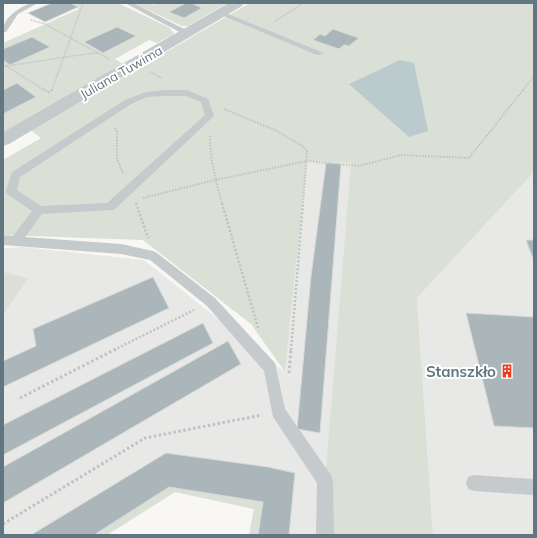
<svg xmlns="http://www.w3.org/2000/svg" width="537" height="538" viewBox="0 0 537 538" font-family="Mulish,sans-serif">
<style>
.built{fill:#e8e9e7}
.green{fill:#dae0d5}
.water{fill:#bbcacc}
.building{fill:#abb6ba;stroke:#d9d9d7}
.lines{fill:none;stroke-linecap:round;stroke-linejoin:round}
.path-far3{stroke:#bec2c3;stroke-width:1.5;stroke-dasharray:1 1;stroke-linecap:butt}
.path-far2{stroke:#bec2c3;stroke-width:2;stroke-dasharray:1.5 1.5;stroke-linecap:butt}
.path-far1{stroke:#bec2c3;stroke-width:2.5;stroke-dasharray:2 2;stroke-linecap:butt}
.path{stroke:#bec2c3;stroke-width:3;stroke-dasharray:2.5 2.5;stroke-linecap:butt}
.lane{fill:#c5cacc;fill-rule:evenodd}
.street{fill:#c5cacc;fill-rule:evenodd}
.labels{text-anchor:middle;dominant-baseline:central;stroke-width:4;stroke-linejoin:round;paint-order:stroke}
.far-street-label{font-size:13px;fill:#617681;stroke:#fff}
.poi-label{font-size:15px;font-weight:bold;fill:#617681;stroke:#fff;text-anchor:end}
</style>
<rect width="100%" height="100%" fill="#f8f7f4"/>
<g class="built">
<polygon points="307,161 351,163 333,535 249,535 254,509 175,492 107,535 3,535 3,248 23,247 144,260 285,372"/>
<polygon points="534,172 534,535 433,535 417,298"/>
</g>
<g class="green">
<polygon points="68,3 118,3 170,28 174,34 157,43 149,40 115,59 123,64 3,132 3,43 79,9"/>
<polygon points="133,3 150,3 154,5 158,3 228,3 188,26 182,26"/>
<polygon points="250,3 534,3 534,172 417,298 433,535 328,535 325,481 351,163 307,161 285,372 251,324 143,240 3,235 3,160 41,138 29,129 80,102"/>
<polygon points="3,272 28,278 3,315"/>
<polygon points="169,487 263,502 258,535 249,535 254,509 175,492 107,535 93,535"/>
</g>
<polygon class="water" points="400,60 414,63 428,131 409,137 349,84"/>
<g class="building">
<polygon points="52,3 70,3 78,7 45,22 28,13"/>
<polygon points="186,3 191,3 202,8 184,18 169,12"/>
<polygon points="117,27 136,36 103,53 84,42"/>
<polygon points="333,29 359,38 349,46 344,45 339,49 313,40 320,34 325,36"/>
<polygon points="32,37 50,47 10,65 3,60 3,49"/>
<polygon points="17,83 36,97 3,114 3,90"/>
<polygon points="326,163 341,164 320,433 297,429 311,276"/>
<polygon points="526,240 534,240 534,261"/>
<polygon points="153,277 169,308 3,387 3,361 36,346 33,329"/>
<polygon points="466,313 534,317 534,428 494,426"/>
<polygon points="203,323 213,343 3,455 3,425"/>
<polygon points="228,341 241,364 3,503 3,467"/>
<polygon points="166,453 268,467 295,473 289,535 258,535 263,502 169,487 94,535 31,535"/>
</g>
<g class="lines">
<g class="path-far3">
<polyline points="31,20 45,24 109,59"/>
<polyline points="275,21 304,3"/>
<polyline points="3,64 44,90"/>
<path d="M3,66C35,63 65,56 97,53"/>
<polyline points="150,72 162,78"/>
<polyline points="52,90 83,3"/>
<polyline points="523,90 534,76"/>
</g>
<g class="path-far2">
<polyline points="43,89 50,93"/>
<polyline points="51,91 52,89"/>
<polyline points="224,109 275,130 304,147 307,151 303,204"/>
<polyline points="115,128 117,132 117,159 123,173"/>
<path d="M210,136C210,159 216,182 222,204"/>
<polyline points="143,198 215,180 307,161 359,166 401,155 469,158 524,89"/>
</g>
<g class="path-far1">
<polyline points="136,203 148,238"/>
<polyline points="222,203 258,328"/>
<polyline points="114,350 194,310"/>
<polyline points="291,350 303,203"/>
</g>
<g class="path">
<polyline points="289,373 291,349"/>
<polyline points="20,398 116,349"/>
<polyline points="3,524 145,438 262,415"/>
</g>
<g class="lane">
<path d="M30,3H38L18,14L6,32H3C3,17 18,9 30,3Z"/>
<polygon points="125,3 133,3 192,33 188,35 185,35"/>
<polygon points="219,12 223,12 324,53 320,55 317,55 219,14"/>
<path d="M165,90H187L208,99L214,116L114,210L42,214L25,237L121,244L153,251L157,253L215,298L275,363L285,409L331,475L333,481L334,535H316L317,483L273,417L264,371L207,306L150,260L121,254L3,245V235L13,236L32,211L7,194L6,191L12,172L125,100L146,92ZM165,96H186L201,102L205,115L107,203L41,206L17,190L20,177L131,104L147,97Z"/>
<polygon points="474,475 534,479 534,495 474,491 468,489 466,483 468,477"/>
</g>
<polygon class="street" points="229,3 244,3 242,6 9,144 3,146 3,132"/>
</g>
<defs>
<g id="building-bare" transform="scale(1.08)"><path d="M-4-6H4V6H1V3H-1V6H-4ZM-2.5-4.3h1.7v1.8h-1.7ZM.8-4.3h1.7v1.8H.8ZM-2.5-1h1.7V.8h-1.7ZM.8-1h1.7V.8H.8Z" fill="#ed3a1f" stroke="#fff" stroke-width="2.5" paint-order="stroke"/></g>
</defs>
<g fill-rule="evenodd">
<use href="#building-bare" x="507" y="371"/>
</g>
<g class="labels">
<g class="far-street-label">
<text transform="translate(121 72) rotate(-30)">Juliana Tuwima</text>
</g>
<g class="poi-label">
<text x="496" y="371">Stanszkło</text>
</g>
</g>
<rect width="537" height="538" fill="none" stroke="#617681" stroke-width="8"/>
</svg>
